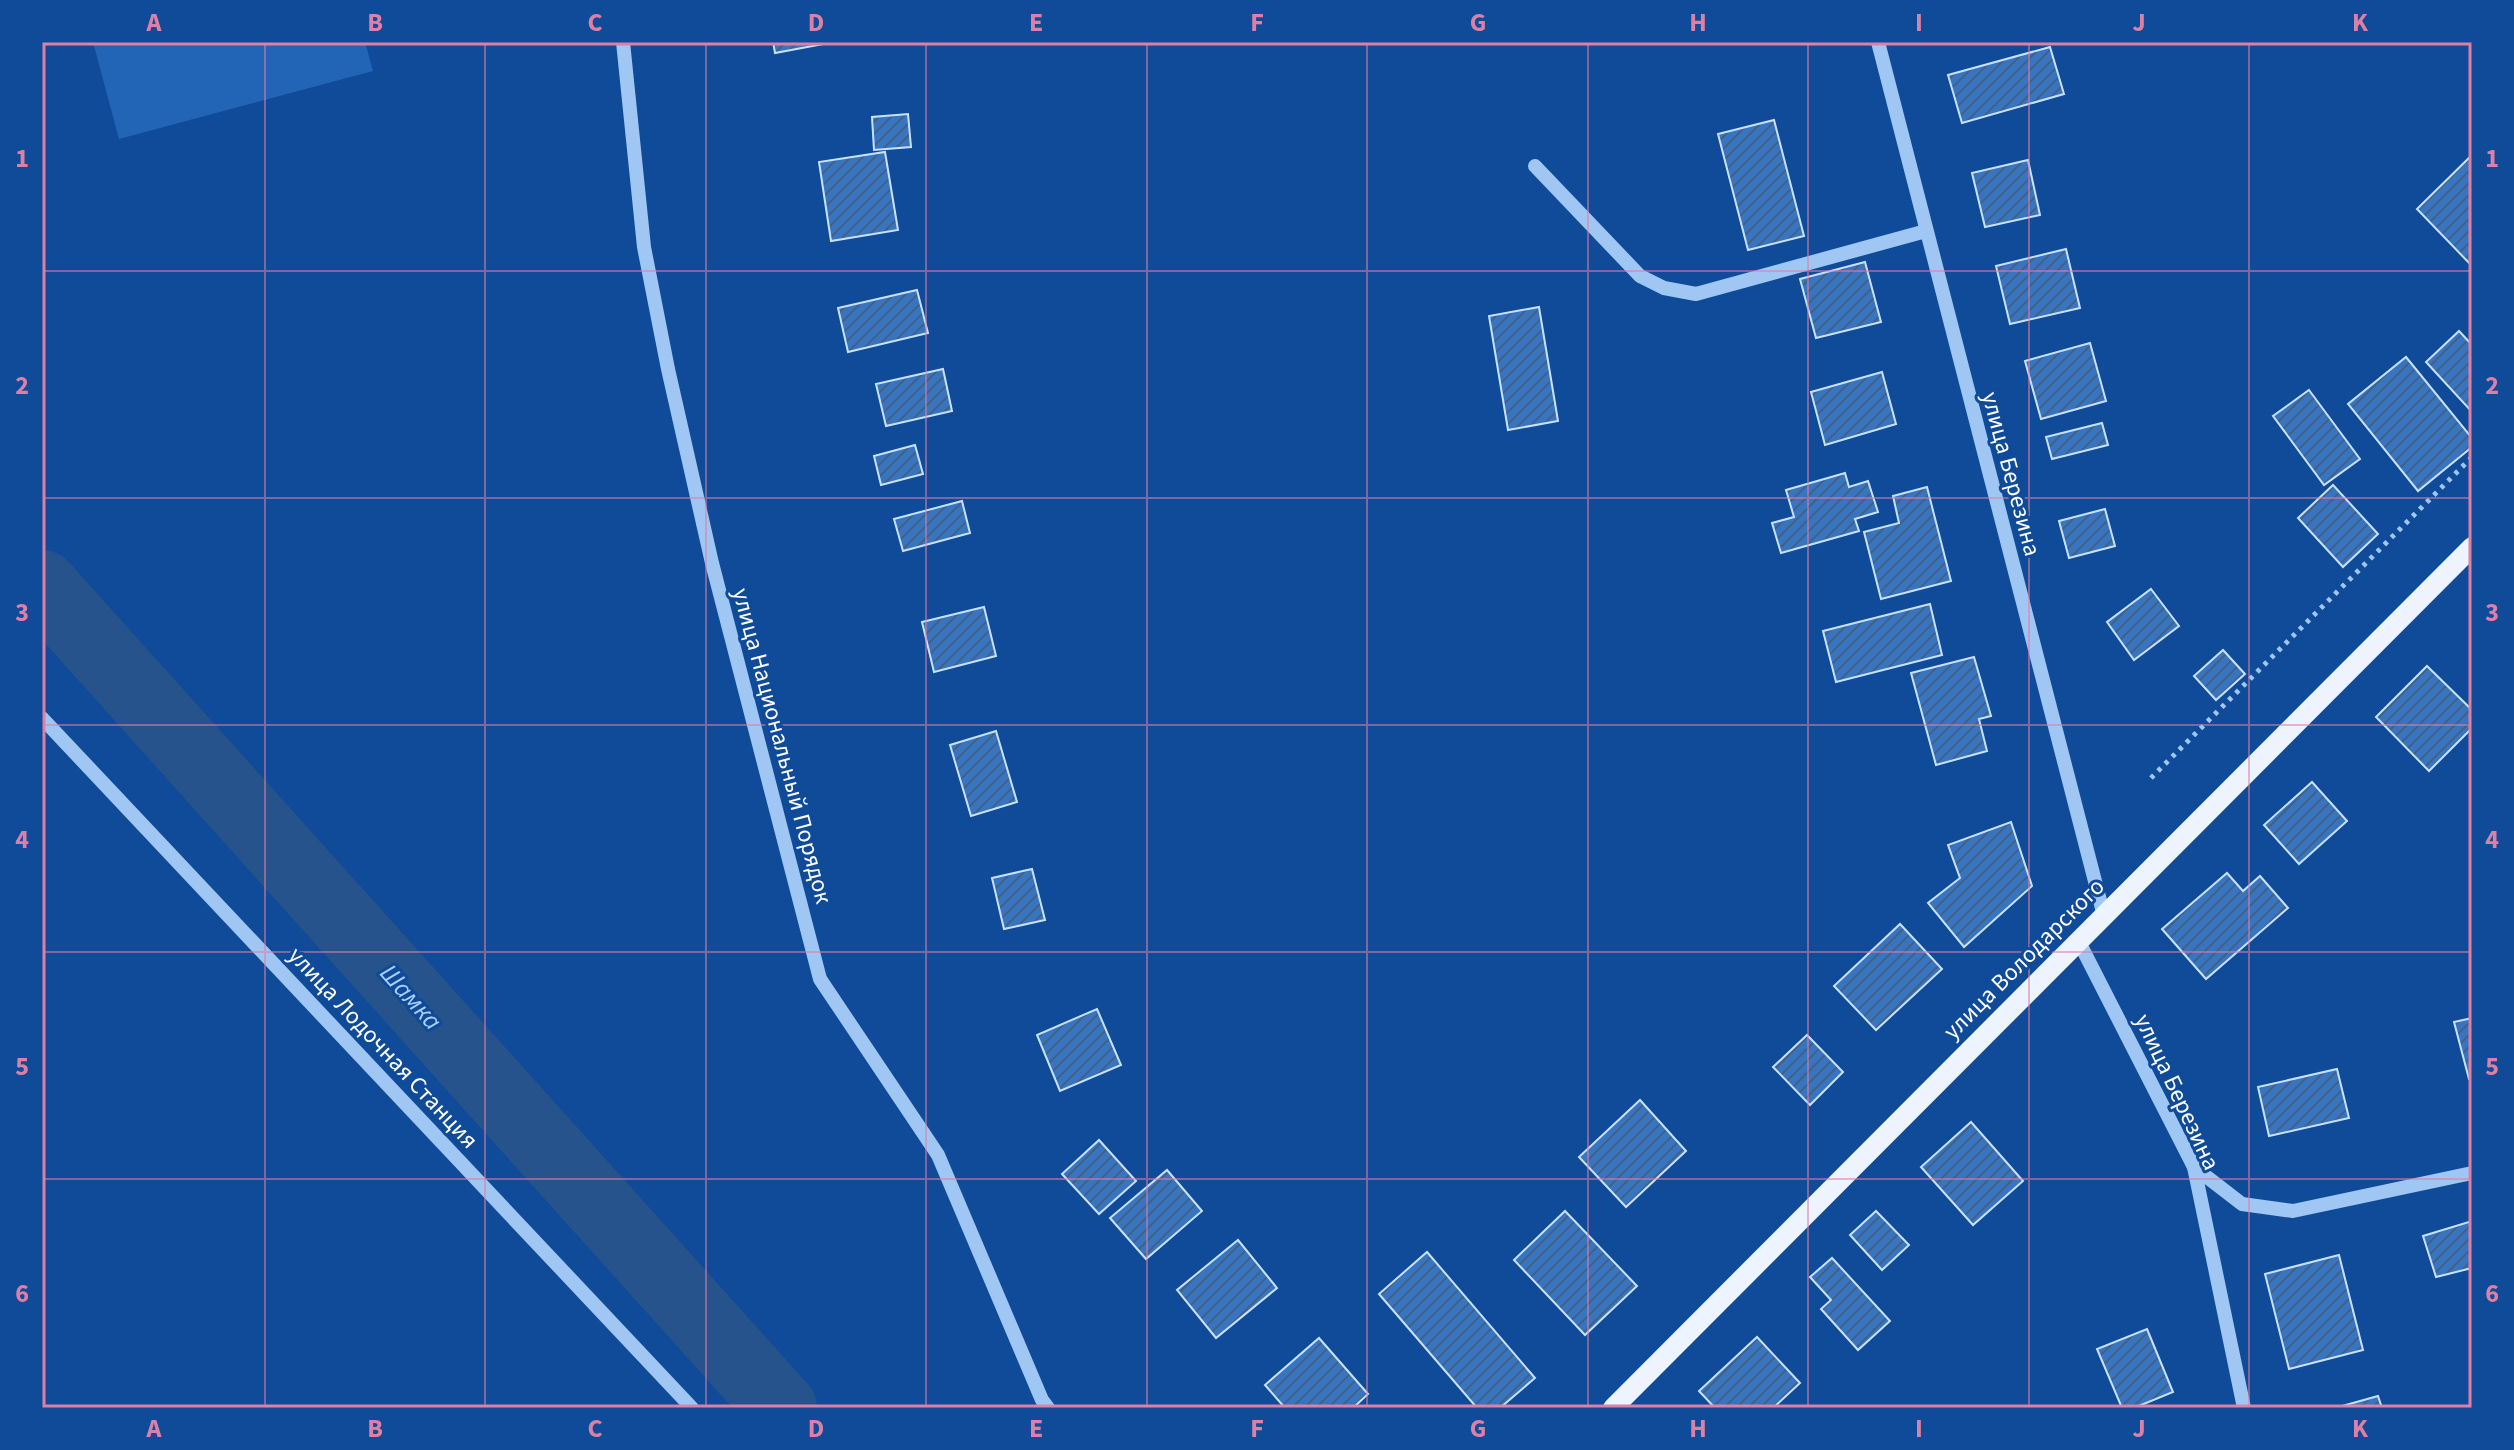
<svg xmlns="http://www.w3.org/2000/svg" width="2514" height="1450" viewBox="0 0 2514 1450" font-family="'Source Sans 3',sans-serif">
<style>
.grass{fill:#2265b7}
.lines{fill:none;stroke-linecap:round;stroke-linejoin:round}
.river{stroke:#26538b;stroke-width:72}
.building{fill:url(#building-hatch);stroke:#c8e1fe;stroke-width:2}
.path{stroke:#a0c6f4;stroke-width:5;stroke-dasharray:4 6;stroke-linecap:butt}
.minor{stroke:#a0c6f4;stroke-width:14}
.major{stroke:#edf4ff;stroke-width:20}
.grid{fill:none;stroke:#dd80a5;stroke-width:2;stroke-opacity:0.55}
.labels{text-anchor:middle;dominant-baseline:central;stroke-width:6;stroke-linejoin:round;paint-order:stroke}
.street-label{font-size:24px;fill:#fff;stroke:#0f4b98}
.water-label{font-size:26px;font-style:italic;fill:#acd0fb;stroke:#0f4b98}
.neatline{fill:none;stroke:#dd80a5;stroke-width:3}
.grid-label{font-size:26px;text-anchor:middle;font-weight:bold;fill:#dd80a5}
</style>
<defs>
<pattern id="building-hatch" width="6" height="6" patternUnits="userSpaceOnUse" patternTransform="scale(2)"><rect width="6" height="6" fill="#3875c0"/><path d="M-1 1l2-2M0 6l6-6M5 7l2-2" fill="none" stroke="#426086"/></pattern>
</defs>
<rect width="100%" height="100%" fill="#0f4b98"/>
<polygon class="grass" points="93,42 365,42 373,71 119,139"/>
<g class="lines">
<polyline class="river" points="42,586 781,1408"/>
</g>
<g class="building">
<polygon points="773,42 829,42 829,43 775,53"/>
<polygon points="2050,47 2064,94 1962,123 1948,75"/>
<polygon points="908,114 911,147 874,150 872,117"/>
<polygon points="1774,120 1804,236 1748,250 1718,134"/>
<polygon points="885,152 898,230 831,241 819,162"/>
<polygon points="2472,155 2472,266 2417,209"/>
<polygon points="2028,160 2040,215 1985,227 1972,173"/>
<polygon points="2066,249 2080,308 2010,324 1996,266"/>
<polygon points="1865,262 1881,322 1816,338 1800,279"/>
<polygon points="917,290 928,333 848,352 838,308"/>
<polygon points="1539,307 1558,421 1508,430 1489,316"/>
<polygon points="2459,331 2472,345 2472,412 2426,362"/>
<polygon points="2090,343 2106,401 2041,419 2025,361"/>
<polygon points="2406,357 2472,438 2472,447 2418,491 2348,404"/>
<polygon points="943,369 952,411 886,426 876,384"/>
<polygon points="1882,372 1896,424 1825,445 1811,392"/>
<polygon points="2309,390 2360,459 2324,485 2273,416"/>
<polygon points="2102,423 2108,445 2052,459 2046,437"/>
<polygon points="915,445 923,474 881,485 874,456"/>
<polygon points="1845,473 1849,487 1868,481 1878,512 1855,519 1859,531 1781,553 1772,523 1794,517 1786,490"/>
<polygon points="2333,485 2378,534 2343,567 2298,518"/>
<polygon points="1927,487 1951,581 1881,599 1864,532 1899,523 1893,496"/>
<polygon points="962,501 970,533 903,551 894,519"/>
<polygon points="2105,509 2115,546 2069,558 2059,521"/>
<polygon points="2151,589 2179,626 2134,660 2107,622"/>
<polygon points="1930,604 1942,655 1836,682 1823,631"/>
<polygon points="984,607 996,656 934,672 922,622"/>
<polygon points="2223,650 2245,674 2216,700 2194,676"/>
<polygon points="1974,657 1991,716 1979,719 1987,751 1936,765 1911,673"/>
<polygon points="2427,666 2472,710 2472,728 2429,771 2376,717"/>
<polygon points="996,731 1017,802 971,816 950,745"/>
<polygon points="2312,782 2347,821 2299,864 2264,825"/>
<polygon points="2011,822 2032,886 1964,947 1928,903 1960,878 1948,845"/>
<polygon points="1032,869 1045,920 1004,929 992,878"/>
<polygon points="2227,873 2243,891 2260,876 2288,908 2206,979 2162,929"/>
<polygon points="1900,924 1942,969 1876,1030 1834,986"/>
<polygon points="1097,1009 1121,1065 1060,1091 1037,1035"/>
<polygon points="2472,1018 2472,1079 2469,1079 2454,1022"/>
<polygon points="1807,1035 1843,1072 1810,1105 1773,1067"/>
<polygon points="2337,1069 2349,1118 2269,1136 2258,1087"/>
<polygon points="1640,1100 1686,1151 1626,1207 1579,1157"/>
<polygon points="1971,1122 2023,1181 1973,1225 1921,1167"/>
<polygon points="1099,1140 1136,1181 1099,1214 1062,1174"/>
<polygon points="1167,1170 1202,1211 1146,1259 1110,1218"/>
<polygon points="1565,1211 1637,1286 1585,1335 1514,1260"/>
<polygon points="1876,1211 1909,1245 1882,1270 1850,1235"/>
<polygon points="2472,1221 2472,1268 2436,1277 2423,1236"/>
<polygon points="1238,1240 1277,1288 1216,1338 1177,1290"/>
<polygon points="1427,1252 1535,1378 1500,1408 1477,1408 1379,1294"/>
<polygon points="2339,1255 2363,1350 2289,1369 2265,1274"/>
<polygon points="1832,1258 1890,1321 1858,1350 1821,1309 1831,1300 1810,1277"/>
<polygon points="2147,1329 2173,1392 2134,1408 2122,1408 2097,1349"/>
<polygon points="1757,1337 1800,1383 1773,1408 1715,1408 1699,1391"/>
<polygon points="1319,1338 1368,1394 1353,1408 1285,1408 1265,1385"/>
<polygon points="2378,1396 2382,1408 2335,1408"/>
</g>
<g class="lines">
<polyline class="path" points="2151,778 2472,457"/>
<g class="minor">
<polyline points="623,42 644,247 668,369 712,563 820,979 938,1155 1042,1400 1048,1408"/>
<polyline points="1878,42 2104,916"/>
<polyline points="1535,166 1640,276 1664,288 1696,294 1926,231"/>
<polyline points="42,718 692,1408"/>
<polyline points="2079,942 2194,1167 2244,1408"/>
<polyline points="2194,1167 2242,1204 2293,1211 2472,1173"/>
</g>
<polyline class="major" points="1613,1408 2472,547"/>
</g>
<path class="grid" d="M265,42V1408M485,42V1408M706,42V1408M926,42V1408M1147,42V1408M1367,42V1408M1588,42V1408M1808,42V1408M2029,42V1408M2249,42V1408M42,271H2472M42,498H2472M42,725H2472M42,952H2472M42,1179H2472"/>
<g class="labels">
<g class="street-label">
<text transform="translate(2011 474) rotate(75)">улица Березина</text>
<text transform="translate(782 746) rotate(75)">улица Национальный Порядок</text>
<text transform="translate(2024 959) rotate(-45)">улица Володарского</text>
<text transform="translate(383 1048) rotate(47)">улица Лодочная Станция</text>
<text transform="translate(2177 1092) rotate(65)">улица Березина</text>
</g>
<g class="water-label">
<text transform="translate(411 997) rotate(48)">Шамка</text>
</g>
</g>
<rect width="2514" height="1450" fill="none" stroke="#0f4b98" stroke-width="88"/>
<rect x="44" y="44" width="2426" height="1362" class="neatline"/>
<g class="grid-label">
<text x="154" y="31">A</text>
<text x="375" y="31">B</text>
<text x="595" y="31">C</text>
<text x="816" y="31">D</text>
<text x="1036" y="31">E</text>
<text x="1257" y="31">F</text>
<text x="1478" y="31">G</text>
<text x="1698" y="31">H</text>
<text x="1919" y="31">I</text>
<text x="2139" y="31">J</text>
<text x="2360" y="31">K</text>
<text x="22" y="167">1</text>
<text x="2492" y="167">1</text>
<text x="22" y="394">2</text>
<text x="2492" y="394">2</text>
<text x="22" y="621">3</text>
<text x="2492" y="621">3</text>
<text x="22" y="848">4</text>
<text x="2492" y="848">4</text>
<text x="22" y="1075">5</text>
<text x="2492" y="1075">5</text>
<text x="22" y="1302">6</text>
<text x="2492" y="1302">6</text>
<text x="154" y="1437">A</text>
<text x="375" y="1437">B</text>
<text x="595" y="1437">C</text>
<text x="816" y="1437">D</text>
<text x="1036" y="1437">E</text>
<text x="1257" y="1437">F</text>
<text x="1478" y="1437">G</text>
<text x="1698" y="1437">H</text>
<text x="1919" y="1437">I</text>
<text x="2139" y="1437">J</text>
<text x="2360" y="1437">K</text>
</g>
</svg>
